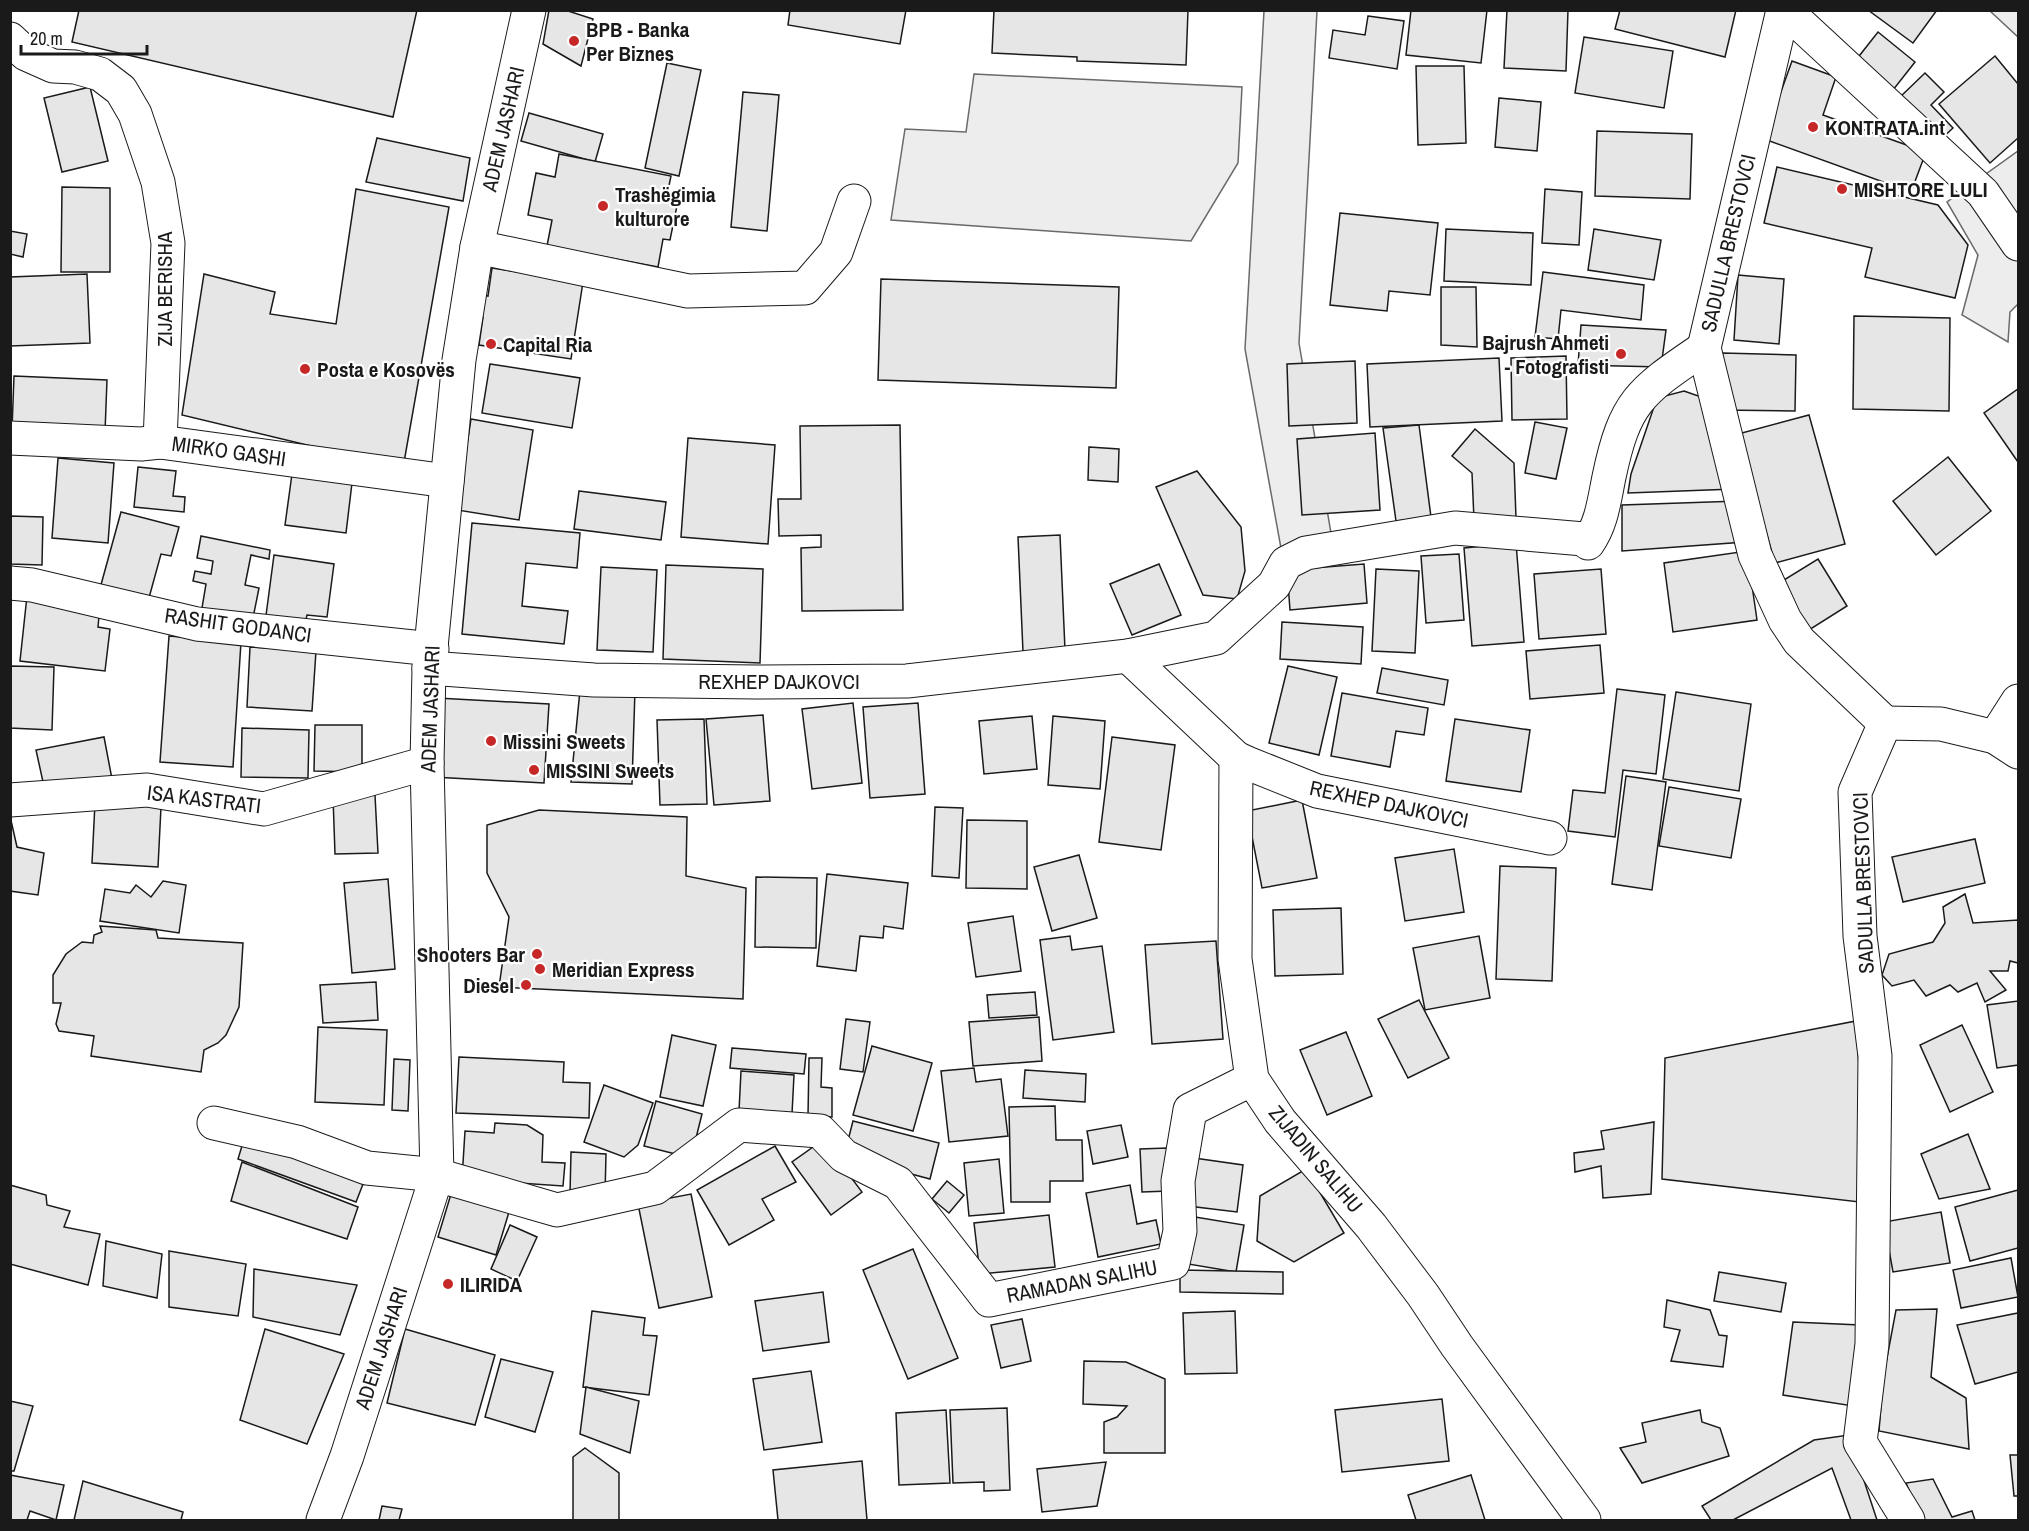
<svg xmlns="http://www.w3.org/2000/svg" width="2029" height="1531" viewBox="0 0 2029 1531" font-family="'Archivo Narrow',sans-serif">
<style>
.built{fill:#ededed;stroke:#6a6a6a;stroke-width:1.5}
.building{fill:#e6e6e6;stroke:#1a1a1a;stroke-width:1.5}
.lines{fill:none;stroke-linecap:round;stroke-linejoin:round}
.minor-casing{stroke:#1a1a1a;stroke-width:35}
.secondary-casing{stroke:#1a1a1a;stroke-width:35}
.minor{stroke:#fff;stroke-width:33}
.secondary{stroke:#fff;stroke-width:33}
.poi-dot{fill:#c62828;stroke:#fff;stroke-width:2}
.labels{text-anchor:middle;dominant-baseline:central;stroke-width:4.5;stroke-linejoin:round;paint-order:stroke}
.poi-label{font-size:21px;font-weight:bold;fill:#1a1a1a;stroke:#fff;text-anchor:start}
.street-label{font-size:21px;fill:#1a1a1a;stroke:#fff}
</style>
<rect width="100%" height="100%" fill="#fff"/>
<g class="built">
<polygon points="1264,11 1317,11 1299,343 1336,563 1288,587 1245,349"/>
<polygon points="1990,11 2018,11 2018,37"/>
<polygon points="974,74 1242,87 1238,163 1191,241 891,220 905,129 966,132"/>
<polygon points="2018,151 2018,304 2010,312 2008,342 1962,315 1978,255 1947,202"/>
</g>
<g class="building">
<polygon points="79,10 417,10 393,117 72,42"/>
<polygon points="549,10 565,10 593,19 581,66 543,44"/>
<polygon points="790,10 906,10 900,44 788,25"/>
<polygon points="994,10 1188,10 1186,65 1077,61 1077,57 992,53"/>
<polygon points="1411,10 1487,10 1481,63 1406,55"/>
<polygon points="1507,10 1568,10 1566,71 1504,68"/>
<polygon points="1620,10 1736,10 1725,57 1615,29"/>
<polygon points="1868,10 1937,10 1913,43"/>
<polygon points="1368,16 1404,21 1397,69 1329,58 1333,30 1365,35"/>
<polygon points="1878,32 1915,62 1893,90 1856,60"/>
<polygon points="1584,37 1673,51 1664,108 1575,93"/>
<polygon points="1995,56 2018,84 2018,138 1990,163 1939,104"/>
<polygon points="1792,61 1836,77 1823,115 1926,152 1911,192 1764,139"/>
<polygon points="667,63 701,70 679,176 645,168"/>
<polygon points="1416,66 1464,66 1466,143 1418,145"/>
<polygon points="1925,73 1944,92 1931,105 1953,128 1939,141 1898,99"/>
<polygon points="90,87 108,161 62,172 44,98"/>
<polygon points="743,92 779,95 767,231 731,227"/>
<polygon points="1499,98 1541,102 1537,151 1495,147"/>
<polygon points="529,113 603,134 595,162 521,141"/>
<polygon points="1597,131 1692,134 1690,199 1595,196"/>
<polygon points="377,138 470,158 463,201 366,182"/>
<polygon points="559,154 671,176 667,195 679,196 670,240 663,239 658,267 547,246 552,220 528,215 536,173 555,177"/>
<polygon points="1777,167 1938,205 1968,245 1955,298 1865,277 1872,248 1764,223"/>
<polygon points="62,187 110,188 110,272 61,272"/>
<polygon points="356,189 449,207 403,468 182,415 204,274 275,292 270,314 336,324"/>
<polygon points="1545,189 1582,192 1579,245 1542,243"/>
<polygon points="1340,213 1438,223 1430,295 1389,291 1387,311 1330,305"/>
<polygon points="1446,229 1533,233 1531,285 1444,281"/>
<polygon points="1594,229 1661,240 1654,280 1588,270"/>
<polygon points="10,231 27,234 23,257 10,254"/>
<polygon points="492,268 583,282 571,359 479,345 483,317 474,315 477,294 488,296"/>
<polygon points="1543,272 1644,285 1641,320 1561,310 1558,339 1535,337"/>
<polygon points="87,274 90,343 10,346 10,277"/>
<polygon points="1738,275 1784,279 1779,344 1734,340"/>
<polygon points="881,279 1119,287 1116,388 878,380"/>
<polygon points="1441,287 1476,287 1477,347 1441,345"/>
<polygon points="1854,316 1950,318 1949,411 1853,409"/>
<polygon points="1581,325 1666,330 1661,367 1578,365"/>
<polygon points="1722,353 1796,355 1795,411 1721,410"/>
<polygon points="1566,356 1567,419 1512,420 1511,358"/>
<polygon points="1499,358 1502,421 1370,427 1367,364"/>
<polygon points="1355,361 1357,423 1289,426 1287,364"/>
<polygon points="490,364 580,378 572,428 482,413"/>
<polygon points="14,376 107,380 105,432 12,429"/>
<polygon points="2018,389 2018,462 1984,413"/>
<polygon points="1684,391 1707,399 1734,489 1628,493 1631,474 1657,398"/>
<polygon points="1809,415 1845,544 1775,563 1738,434"/>
<polygon points="471,419 533,430 519,520 457,510"/>
<polygon points="1535,422 1567,428 1556,479 1525,473"/>
<polygon points="900,425 903,610 802,611 801,548 821,547 821,535 779,536 778,499 801,499 800,426"/>
<polygon points="1419,425 1431,517 1396,521 1383,428"/>
<polygon points="1475,429 1514,463 1516,518 1474,520 1472,473 1452,456"/>
<polygon points="1375,433 1380,510 1302,515 1297,439"/>
<polygon points="688,438 775,445 768,544 681,537"/>
<polygon points="1089,447 1119,449 1118,482 1088,480"/>
<polygon points="1948,457 1991,511 1936,555 1893,501"/>
<polygon points="58,458 114,463 108,543 52,538"/>
<polygon points="138,467 176,471 173,496 185,497 184,512 134,507"/>
<polygon points="1197,471 1241,527 1245,571 1237,599 1203,595 1156,487"/>
<polygon points="292,474 352,483 346,533 285,525"/>
<polygon points="579,491 666,502 661,540 574,529"/>
<polygon points="1739,501 1745,542 1622,551 1622,505"/>
<polygon points="121,512 179,527 171,556 161,554 147,605 99,592"/>
<polygon points="10,516 43,517 42,565 10,564"/>
<polygon points="472,523 580,533 577,568 526,563 522,606 568,611 564,644 462,634"/>
<polygon points="1060,535 1065,650 1023,652 1018,537"/>
<polygon points="201,536 270,550 269,559 251,555 245,585 259,588 253,618 202,608 206,584 193,581 195,571 211,574 213,561 197,558"/>
<polygon points="1516,543 1524,642 1472,646 1464,548"/>
<polygon points="1747,551 1757,620 1673,632 1664,563"/>
<polygon points="1459,554 1464,620 1426,623 1421,556"/>
<polygon points="274,555 334,564 327,617 307,615 304,628 265,623"/>
<polygon points="1818,559 1847,606 1809,630 1779,583"/>
<polygon points="1159,564 1181,615 1132,635 1110,584"/>
<polygon points="1364,564 1367,603 1290,610 1287,570"/>
<polygon points="666,565 763,569 760,663 663,659"/>
<polygon points="601,567 657,570 653,652 597,650"/>
<polygon points="1376,569 1419,571 1415,653 1372,651"/>
<polygon points="1601,569 1606,634 1539,639 1534,574"/>
<polygon points="27,596 100,605 98,627 110,629 105,671 20,661"/>
<polygon points="1282,622 1363,627 1361,664 1280,659"/>
<polygon points="169,636 241,642 233,767 160,762"/>
<polygon points="1600,645 1604,693 1530,699 1526,651"/>
<polygon points="250,647 316,651 312,711 247,707"/>
<polygon points="10,666 54,667 52,730 10,728"/>
<polygon points="1288,666 1337,677 1319,755 1269,743"/>
<polygon points="1382,668 1448,680 1444,705 1377,693"/>
<polygon points="1617,689 1665,695 1656,774 1623,770 1615,837 1568,831 1573,790 1605,793"/>
<polygon points="580,690 635,690 632,784 571,782"/>
<polygon points="1676,692 1751,704 1739,791 1663,779"/>
<polygon points="1342,693 1428,708 1424,735 1396,731 1390,767 1331,756"/>
<polygon points="437,698 549,704 544,783 433,777"/>
<polygon points="853,703 862,783 812,789 802,709"/>
<polygon points="918,703 925,794 870,798 863,707"/>
<polygon points="763,715 770,801 714,805 706,719"/>
<polygon points="1032,716 1037,769 984,774 979,721"/>
<polygon points="1053,716 1105,721 1100,789 1048,785"/>
<polygon points="704,719 707,804 660,805 657,720"/>
<polygon points="1455,719 1530,730 1521,792 1446,781"/>
<polygon points="315,725 362,725 362,772 314,771"/>
<polygon points="242,728 309,730 308,778 241,777"/>
<polygon points="104,737 112,779 45,791 36,750"/>
<polygon points="1112,737 1175,745 1161,850 1099,842"/>
<polygon points="1626,776 1666,782 1652,890 1612,884"/>
<polygon points="1669,787 1741,799 1731,858 1659,846"/>
<polygon points="375,795 378,853 335,854 333,797"/>
<polygon points="1302,800 1317,878 1262,888 1247,811"/>
<polygon points="95,803 161,807 158,867 92,863"/>
<polygon points="935,807 963,808 959,878 932,876"/>
<polygon points="539,810 687,817 686,876 746,888 743,999 499,987 509,917 487,873 487,825"/>
<polygon points="10,816 17,847 44,853 38,895 10,891"/>
<polygon points="967,820 1027,821 1027,889 966,888"/>
<polygon points="1975,839 1985,883 1903,902 1892,857"/>
<polygon points="1454,849 1464,912 1405,921 1395,858"/>
<polygon points="1079,855 1097,918 1052,931 1034,867"/>
<polygon points="1500,866 1556,868 1552,981 1496,979"/>
<polygon points="827,874 908,883 903,929 884,926 883,938 860,936 856,971 817,966"/>
<polygon points="756,877 817,878 816,948 755,947"/>
<polygon points="388,879 395,969 352,973 344,883"/>
<polygon points="163,881 186,885 179,933 100,921 105,889 130,893 136,885 151,897"/>
<polygon points="1965,894 1973,923 2018,920 2018,963 2010,961 2008,971 1990,971 2006,990 1985,1002 1977,983 1958,992 1950,985 1926,996 1914,980 1892,986 1882,975 1889,954 1933,942 1945,923 1943,907"/>
<polygon points="1341,908 1343,974 1275,976 1273,910"/>
<polygon points="1013,916 1021,971 976,977 968,923"/>
<polygon points="100,926 156,930 158,938 243,943 239,1007 226,1035 218,1043 204,1050 201,1072 91,1056 94,1036 59,1031 56,1024 61,1003 53,1003 53,975 66,954 82,942 93,943 94,935 102,932"/>
<polygon points="1070,936 1072,950 1102,946 1114,1032 1053,1040 1040,940"/>
<polygon points="1479,936 1490,998 1425,1010 1413,948"/>
<polygon points="1216,941 1223,1039 1152,1044 1145,945"/>
<polygon points="376,982 378,1020 323,1023 320,985"/>
<polygon points="1035,992 1037,1015 989,1018 987,995"/>
<polygon points="1419,1000 1449,1058 1408,1078 1378,1019"/>
<polygon points="2018,1001 2018,1065 1997,1068 1987,1005"/>
<polygon points="1039,1017 1042,1061 973,1066 969,1022"/>
<polygon points="846,1019 870,1022 863,1072 840,1069"/>
<polygon points="1856,1021 1868,1203 1662,1179 1665,1058"/>
<polygon points="1962,1025 1993,1092 1950,1112 1920,1045"/>
<polygon points="318,1027 387,1030 384,1105 315,1102"/>
<polygon points="1346,1032 1372,1096 1327,1115 1300,1050"/>
<polygon points="672,1035 716,1045 703,1106 660,1097"/>
<polygon points="872,1046 932,1063 913,1131 853,1115"/>
<polygon points="732,1048 806,1054 804,1074 730,1068"/>
<polygon points="459,1057 564,1062 563,1082 590,1083 589,1118 456,1113"/>
<polygon points="809,1058 822,1058 821,1087 832,1088 832,1117 808,1116"/>
<polygon points="394,1059 410,1060 408,1111 392,1110"/>
<polygon points="974,1068 976,1082 1001,1079 1008,1136 949,1142 941,1071"/>
<polygon points="1025,1070 1086,1074 1085,1102 1023,1098"/>
<polygon points="741,1071 794,1075 792,1114 739,1111"/>
<polygon points="604,1085 653,1103 638,1145 624,1157 584,1142"/>
<polygon points="656,1101 702,1114 691,1158 644,1146"/>
<polygon points="1055,1106 1056,1140 1082,1140 1083,1181 1050,1181 1050,1202 1011,1202 1009,1107"/>
<polygon points="853,1121 939,1143 930,1179 844,1156"/>
<polygon points="1654,1122 1651,1194 1603,1198 1601,1166 1575,1172 1574,1153 1604,1149 1601,1131"/>
<polygon points="495,1123 527,1125 543,1135 542,1162 565,1163 563,1186 462,1179 465,1131 494,1133"/>
<polygon points="1121,1125 1128,1157 1093,1164 1087,1131"/>
<polygon points="1968,1134 1990,1189 1939,1199 1921,1154"/>
<polygon points="245,1136 365,1179 356,1202 238,1159"/>
<polygon points="823,1140 862,1192 831,1215 792,1162"/>
<polygon points="775,1146 796,1182 762,1199 774,1220 729,1245 697,1190"/>
<polygon points="1167,1148 1169,1191 1142,1192 1140,1149"/>
<polygon points="571,1152 606,1154 605,1195 570,1194"/>
<polygon points="1194,1158 1243,1165 1237,1212 1188,1206"/>
<polygon points="999,1159 1004,1213 969,1216 964,1163"/>
<polygon points="242,1162 358,1207 347,1239 231,1201"/>
<polygon points="1306,1169 1344,1233 1294,1262 1257,1241 1260,1196"/>
<polygon points="947,1181 964,1195 949,1213 932,1199"/>
<polygon points="10,1185 46,1195 47,1205 70,1211 64,1227 100,1234 88,1285 10,1264"/>
<polygon points="1130,1185 1137,1224 1156,1220 1161,1244 1098,1257 1086,1193"/>
<polygon points="2018,1190 2018,1248 1970,1261 1955,1207"/>
<polygon points="451,1194 509,1212 496,1255 438,1237"/>
<polygon points="691,1194 712,1297 659,1308 638,1204"/>
<polygon points="1941,1212 1950,1263 1893,1272 1884,1222"/>
<polygon points="1049,1215 1055,1267 980,1274 974,1223"/>
<polygon points="1189,1216 1244,1225 1236,1272 1182,1263"/>
<polygon points="510,1225 537,1237 517,1281 491,1269"/>
<polygon points="106,1241 162,1254 157,1298 103,1286"/>
<polygon points="913,1249 958,1358 908,1379 863,1270"/>
<polygon points="169,1251 246,1264 238,1316 169,1307"/>
<polygon points="2011,1258 2018,1297 1961,1308 1953,1270"/>
<polygon points="254,1269 357,1285 340,1335 253,1317"/>
<polygon points="1180,1270 1283,1272 1283,1294 1180,1292"/>
<polygon points="1719,1272 1786,1283 1781,1312 1714,1301"/>
<polygon points="823,1292 829,1342 763,1351 755,1301"/>
<polygon points="1667,1300 1710,1310 1719,1335 1727,1336 1723,1367 1671,1361 1680,1330 1664,1327"/>
<polygon points="1937,1309 1931,1377 1966,1398 1969,1449 1879,1431 1883,1379 1896,1310"/>
<polygon points="592,1311 645,1318 643,1335 657,1336 649,1395 583,1387"/>
<polygon points="1235,1311 1237,1373 1185,1374 1183,1313"/>
<polygon points="2018,1313 2018,1372 1975,1384 1957,1325"/>
<polygon points="1022,1319 1031,1361 1001,1368 991,1325"/>
<polygon points="1793,1322 1860,1325 1853,1406 1783,1395"/>
<polygon points="265,1329 344,1354 307,1444 240,1420"/>
<polygon points="405,1329 495,1355 475,1425 387,1403"/>
<polygon points="501,1359 553,1372 535,1432 485,1417"/>
<polygon points="1084,1361 1126,1362 1165,1379 1165,1453 1104,1453 1104,1422 1117,1417 1127,1406 1083,1404"/>
<polygon points="811,1371 822,1442 764,1450 753,1379"/>
<polygon points="586,1387 639,1401 630,1453 580,1434"/>
<polygon points="1442,1399 1449,1461 1342,1472 1335,1410"/>
<polygon points="10,1401 33,1406 14,1471 10,1471"/>
<polygon points="1007,1408 1010,1490 984,1491 984,1482 953,1483 950,1410"/>
<polygon points="946,1410 950,1483 899,1485 896,1413"/>
<polygon points="1700,1410 1702,1422 1720,1428 1729,1456 1642,1483 1620,1448 1646,1442 1642,1423"/>
<polygon points="1849,1435 1877,1520 1851,1520 1832,1468 1733,1520 1711,1520 1702,1506 1814,1440"/>
<polygon points="585,1448 619,1473 619,1520 573,1520 573,1457"/>
<polygon points="2010,1455 2018,1455 2018,1496 2014,1496"/>
<polygon points="862,1461 867,1520 778,1520 773,1470"/>
<polygon points="1106,1462 1097,1506 1042,1512 1037,1469"/>
<polygon points="10,1475 64,1485 56,1520 30,1511 27,1520 10,1520"/>
<polygon points="1471,1475 1485,1520 1416,1520 1408,1495"/>
<polygon points="1933,1479 1952,1517 1972,1511 1975,1520 1922,1520 1906,1483"/>
<polygon points="83,1481 183,1512 181,1520 74,1520"/>
<polygon points="382,1506 402,1509 399,1520 379,1520"/>
</g>
<g class="lines">
<g class="minor-casing">
<g id="minor">
<polyline points="1783,10 1704,348 1755,555 1785,620 1799,641 1885,723"/>
<polyline points="1785,10 1983,193 2018,244"/>
<polyline points="10,39 26,54 53,66 75,67 100,74 121,90 135,114 158,182 168,243 160,442"/>
<polyline points="477,247 688,291 805,288 836,252 854,201"/>
<polyline points="10,438 141,444 160,442 447,481"/>
<polyline points="10,583 32,585 197,624 432,649"/>
<polyline points="1128,656 1236,758 1247,763 1317,791 1550,838"/>
<path d="M429,668L594,680L756,682L907,681L1128,656L1216,638L1274,585L1286,563L1306,553L1455,528L1584,539L1588,543C1602,523 1604,501 1609,477C1625,400 1641,391 1704,348"/>
<polyline points="1885,723 1855,792 1860,936 1875,1056 1872,1344 1860,1442 1908,1520"/>
<polyline points="1885,723 1941,724 1995,737 2018,752"/>
<polyline points="1995,737 2018,701"/>
<polyline points="1236,758 1235,959 1252,1079 1280,1121 1371,1226 1423,1295 1457,1346 1584,1520"/>
<polyline points="10,800 147,790 264,809 427,763"/>
<polyline points="214,1123 297,1142 367,1168 437,1175 557,1210 655,1188 739,1125 820,1131 844,1156 898,1183 989,1300 1173,1263 1180,1231 1178,1181 1190,1110 1252,1079"/>
</g>
</g>
<g class="secondary-casing">
<polyline id="secondary" points="323,1520 347,1456 437,1175 427,763 429,668 459,360 477,247 529,10"/>
</g>
<use href="#minor" class="minor"/>
<use href="#secondary" class="secondary"/>
</g>
<g class="poi-dot">
<circle cx="574" cy="41" r="6"/>
<circle cx="1813" cy="127" r="6"/>
<circle cx="1842" cy="189" r="6"/>
<circle cx="603" cy="206" r="6"/>
<circle cx="491" cy="344" r="6"/>
<circle cx="1621" cy="354" r="6"/>
<circle cx="305" cy="369" r="6"/>
<circle cx="491" cy="741" r="6"/>
<circle cx="534" cy="770" r="6"/>
<circle cx="537" cy="954" r="6"/>
<circle cx="540" cy="969" r="6"/>
<circle cx="526" cy="985" r="6"/>
<circle cx="448" cy="1284" r="6"/>
</g>
<g class="labels">
<g class="poi-label">
<text x="586" y="29">BPB - Banka<tspan x="586" dy="24">Per Biznes</tspan></text>
<text x="1825" y="127">KONTRATA.int</text>
<text x="1854" y="189">MISHTORE LULI</text>
<text x="615" y="194">Trashëgimia<tspan x="615" dy="24">kulturore</tspan></text>
<text x="1609" y="342" text-anchor="end">Bajrush Ahmeti<tspan x="1609" dy="24">- Fotografisti</tspan></text>
<text x="503" y="344">Capital Ria</text>
<text x="317" y="369">Posta e Kosovës</text>
<text x="503" y="741">Missini Sweets</text>
<text x="546" y="770">MISSINI Sweets</text>
<text x="525" y="954" text-anchor="end">Shooters Bar</text>
<text x="552" y="969">Meridian Express</text>
<text x="514" y="985" text-anchor="end">Diesel</text>
<text x="460" y="1284">ILIRIDA</text>
</g>
<g class="street-label">
<text transform="translate(503 129) rotate(-77)">ADEM JASHARI</text>
<text transform="translate(1728 243) rotate(-77)">SADULLA BRESTOVCI</text>
<text transform="translate(164 289) rotate(-90)">ZIJA BERISHA</text>
<text transform="translate(229 451) rotate(8)">MIRKO GASHI</text>
<text transform="translate(238 625) rotate(8)">RASHIT GODANCI</text>
<text x="779" y="681">REXHEP DAJKOVCI</text>
<text transform="translate(430 709) rotate(-88)">ADEM JASHARI</text>
<text transform="translate(204 799) rotate(7)">ISA KASTRATI</text>
<text transform="translate(1389 804) rotate(12)">REXHEP DAJKOVCI</text>
<text transform="translate(1863 883) rotate(-92)">SADULLA BRESTOVCI</text>
<text transform="translate(1316 1159) rotate(50)">ZIJADIN SALIHU</text>
<text transform="translate(1082 1281) rotate(-11)">RAMADAN SALIHU</text>
<text transform="translate(381 1348) rotate(-72)">ADEM JASHARI</text>
</g>
</g>
<rect width="2029" height="1531" fill="none" stroke="#1a1a1a" stroke-width="24"/>
<path d="M21 45v9h126v-9" fill="none" stroke="#1a1a1a" stroke-width="3"/>
<text x="30" y="45" font-size="18" fill="#1a1a1a" stroke="#ffffff" stroke-width="4.5" paint-order="stroke">20 m</text>
</svg>
